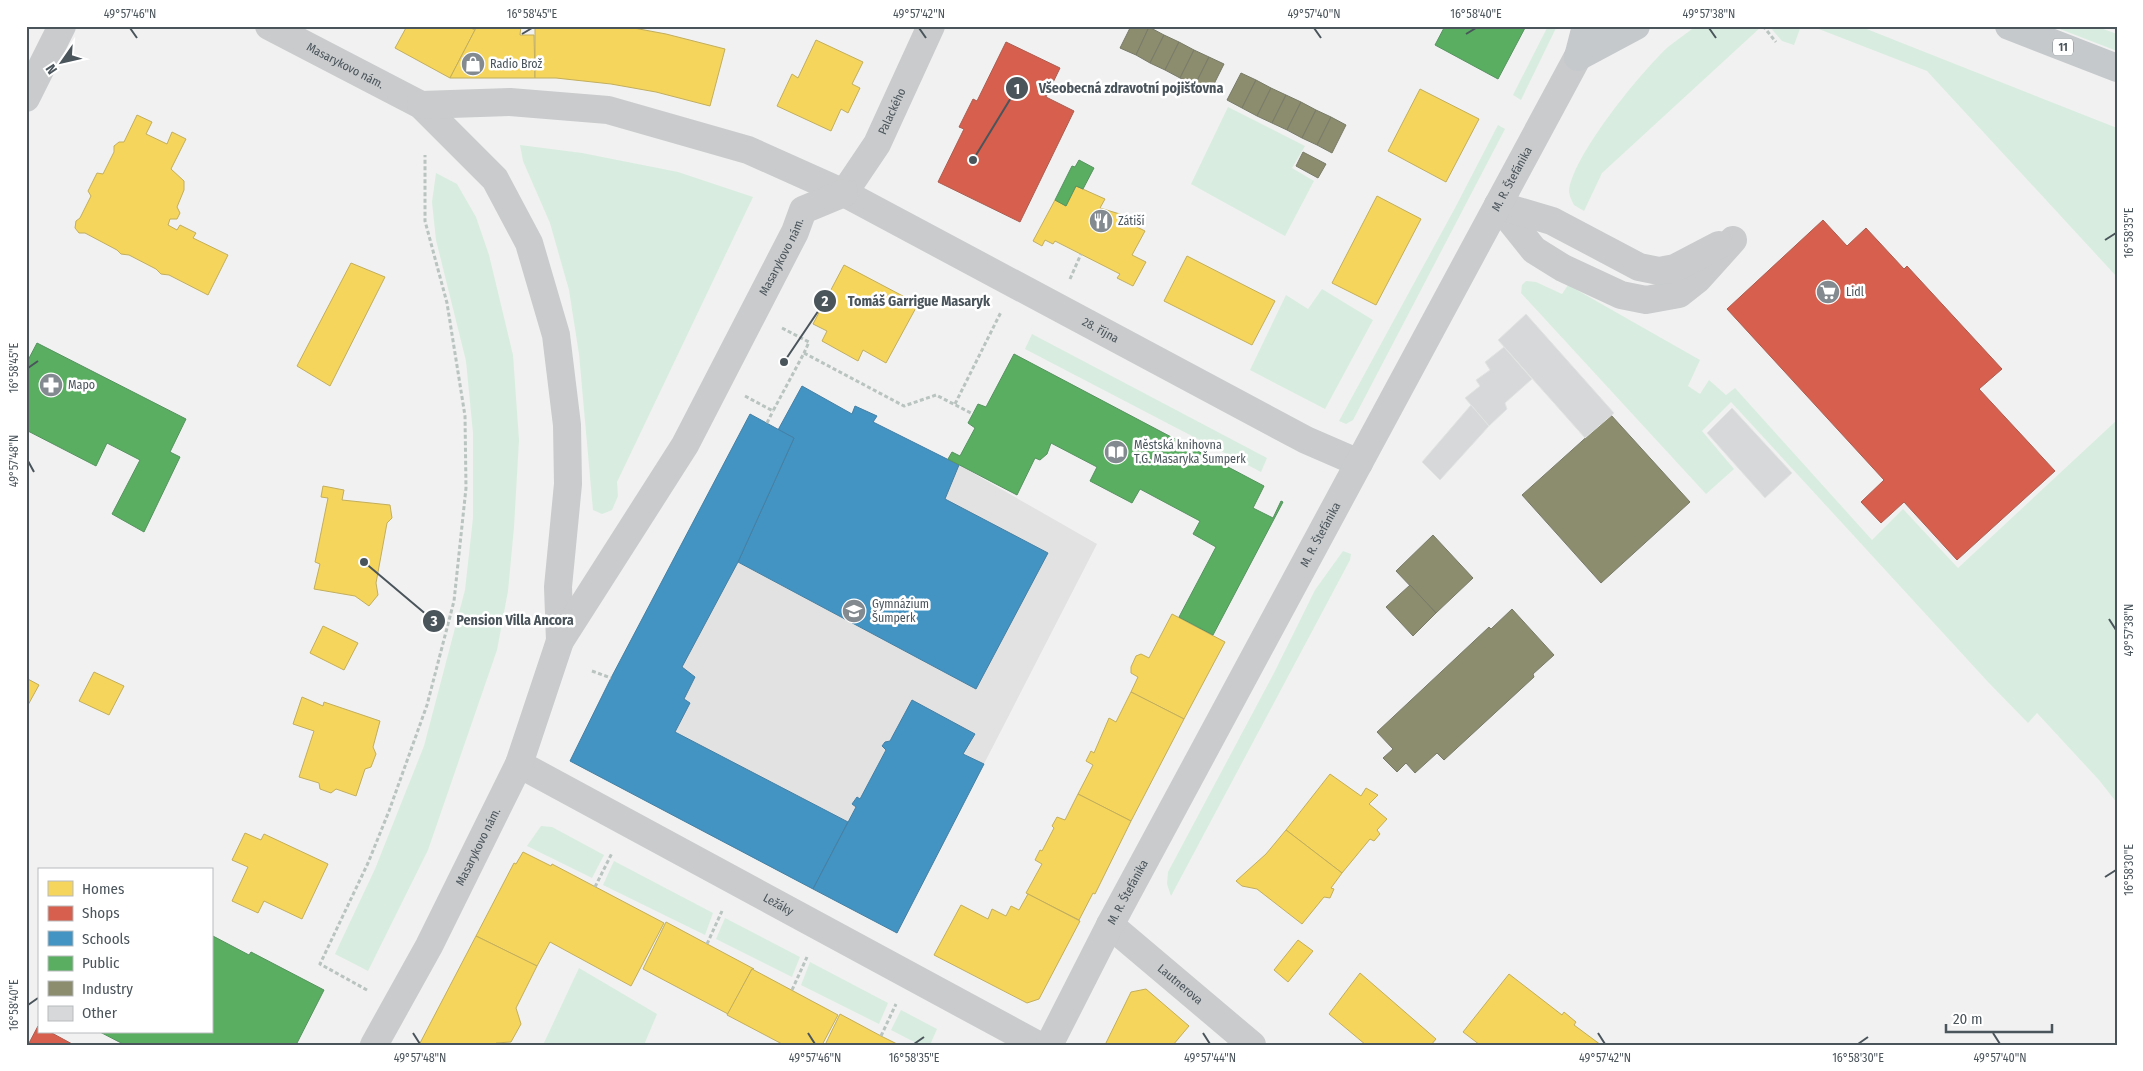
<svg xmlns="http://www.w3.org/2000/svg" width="2143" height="1071" viewBox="0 0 2143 1071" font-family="'Fira Sans Condensed',sans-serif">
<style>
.education{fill:#e3e2e2}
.green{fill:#d8eddf}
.homes{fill:#f6d55c;stroke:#c2ae5c}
.shops{fill:#d6604d;stroke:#ac5c51}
.schools{fill:#4393c3;stroke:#4580a4}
.public{fill:#5aae61;stroke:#55935f}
.industry{fill:#8c8c6e;stroke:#787b68}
.building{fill:#d7d8d9;stroke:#e2e3e3}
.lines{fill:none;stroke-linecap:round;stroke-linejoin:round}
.path{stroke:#b9c3bf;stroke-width:3;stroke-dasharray:4 2.5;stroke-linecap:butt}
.minor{stroke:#c9cbcc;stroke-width:28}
.major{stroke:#c6c9cc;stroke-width:28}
.ticks{fill:none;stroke:#4a545b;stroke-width:2}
.labels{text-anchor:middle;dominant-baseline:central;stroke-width:5;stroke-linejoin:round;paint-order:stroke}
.shield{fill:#fff;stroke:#80878c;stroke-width:1}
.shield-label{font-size:11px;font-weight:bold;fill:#4a545b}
.poi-label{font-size:12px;fill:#4a545b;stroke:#fff;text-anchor:start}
.street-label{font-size:12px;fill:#4a545b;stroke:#fff}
.leader{fill:none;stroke:#4a545b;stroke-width:2}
.callout-dot{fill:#4a545b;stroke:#fff;stroke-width:2}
.mark-label{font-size:15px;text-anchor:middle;font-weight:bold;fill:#fff}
.callout-label{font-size:14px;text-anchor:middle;font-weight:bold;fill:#4a545b;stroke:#fff;stroke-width:5;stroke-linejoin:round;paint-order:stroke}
.neatline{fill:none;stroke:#4a545b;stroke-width:2}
.ticks-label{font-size:12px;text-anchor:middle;fill:#4a545b}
</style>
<rect width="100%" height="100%" fill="#f1f1f1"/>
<polygon class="education" points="802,386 851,414 855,406 877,416 874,422 959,465 1097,544 897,933 570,761 611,678 750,414 778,430"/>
<g class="green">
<polygon points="1548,26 1557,26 1521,100 1513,95"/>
<path d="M1696,26H1762L1602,173L1584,211L1574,205C1572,201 1569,195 1569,191C1573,155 1641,72 1668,47C1677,40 1687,33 1696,26Z"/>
<polygon points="1769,26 1801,26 1794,45 1782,41"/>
<polygon points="1811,26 1859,26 2117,128 2117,277 1927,71"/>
<polygon points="2052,26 2095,26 2117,34 2117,51"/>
<polygon points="1228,107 1305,146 1292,168 1314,181 1285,236 1191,184"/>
<polygon points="1498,125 1505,129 1353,420 1346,424 1339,421 1455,208"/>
<polygon points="520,145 582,153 678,172 753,197 617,482 618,496 612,510 602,514 593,510 579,354 569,290 550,223 523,161"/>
<polygon points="436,173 457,184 476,217 489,255 513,355 519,440 514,527 508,591 497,650 428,850 368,971 335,954 375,869 424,746 465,590 473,518 473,433 466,361 436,240 432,202"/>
<polygon points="1526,281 1536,282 1562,294 1568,285 1700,360 1688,386 1700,394 1709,380 1726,395 1735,388 1872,540 1903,509 1958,568 2117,420 2117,803 2099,780 2037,713 2028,723 1989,683 1731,402 1702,431 1734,469 1706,494 1521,293 1522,285"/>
<polygon points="1322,289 1373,320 1325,409 1250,370 1286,295 1308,309"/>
<polygon points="1032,334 1267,458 1261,472 1025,349"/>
<polygon points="1343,551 1351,554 1350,560 1171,896 1167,884 1168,872 1274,673 1315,590"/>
<polygon points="541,826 552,827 604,855 592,878 527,846"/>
<polygon points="614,861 713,913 705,935 603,885"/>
<polygon points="725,918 800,957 792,977 716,939"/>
<polygon points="810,962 888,1003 879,1024 801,985"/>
<polygon points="579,968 657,1014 644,1045 543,1045"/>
<polygon points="901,1010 937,1029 930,1045 920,1045 891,1030"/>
</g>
<g class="homes">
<polygon points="407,26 467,26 475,30 450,78 395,48"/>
<polygon points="477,26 521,26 520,35 534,35 535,78 450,78"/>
<polygon points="535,26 623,26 666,34 725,49 710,106 656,92 611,84 556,78 535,78"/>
<polygon points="816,40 863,62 852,84 860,88 848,113 841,109 831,131 777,106 792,74 798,78"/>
<polygon points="1420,89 1479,119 1446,182 1388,151"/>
<polygon points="137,115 152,122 146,134 167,144 172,132 186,139 171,169 184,181 184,190 177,207 180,213 177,219 170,219 168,225 177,230 180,225 196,233 193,238 228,255 208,295 169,275 161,274 156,269 129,255 121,254 117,250 85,233 79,233 75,228 76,221 80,218 91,196 88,191 97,173 103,174 114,152 114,146 119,142 124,142"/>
<polygon points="1076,186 1105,199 1100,208 1123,215 1135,226 1145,231 1132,255 1146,262 1133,286 1117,278 1120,274 1055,241 1053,244 1045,240 1042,246 1033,241 1055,200 1066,206"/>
<polygon points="1377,196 1421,219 1376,305 1332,283"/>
<polygon points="1187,256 1275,301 1252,345 1164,301"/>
<polygon points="351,263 385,277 330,386 297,366"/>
<polygon points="844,265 918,304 886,363 863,350 858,361 822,341 827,331 813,324"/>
<polygon points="323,486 344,490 342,500 390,505 392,518 387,523 376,583 378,595 369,606 355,596 314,589 320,564 315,562 328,498 321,497"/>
<polygon points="1172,614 1225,642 1184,719 1131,692 1138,677 1131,673 1131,667 1136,656 1141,654 1149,658"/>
<polygon points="323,626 358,643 344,670 310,653"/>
<polygon points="94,672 124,686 109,715 79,701"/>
<polygon points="26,678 39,685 28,705 26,704"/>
<polygon points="1131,692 1184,719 1131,821 1078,794 1093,765 1086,761 1091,751 1094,753 1109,718 1116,722"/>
<polygon points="302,697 323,706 324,702 380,721 373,747 376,754 371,767 365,769 356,796 336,789 331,793 320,789 319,783 299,777 314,731 293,724"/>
<polygon points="1330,774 1361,796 1366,788 1378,795 1369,804 1387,819 1377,830 1380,834 1374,841 1370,839 1342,873 1286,830"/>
<polygon points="1078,794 1131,821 1095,894 1093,893 1079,920 1026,893 1042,864 1035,860 1040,850 1042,851 1054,828 1052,826 1057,817 1065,820"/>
<polygon points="1286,830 1342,873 1331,888 1334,889 1330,898 1324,897 1302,924 1257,889 1242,886 1236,881 1266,854"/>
<polygon points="245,833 261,840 264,834 328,864 302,919 264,901 258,913 232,901 248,867 232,860"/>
<polygon points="523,852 551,866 552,864 664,923 631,986 550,942 537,966 476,936 514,863 516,864"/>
<polygon points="1028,894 1080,921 1039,999 1027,1003 934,955 961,905 988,919 992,909 1006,916 1011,906 1019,910"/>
<polygon points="666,922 754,969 752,969 728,1014 643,969"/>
<polygon points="476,936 537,966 516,1008 521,1024 511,1042 496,1043 495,1045 419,1045"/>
<polygon points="1298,940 1313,951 1288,982 1274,970"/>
<polygon points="752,969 838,1015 822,1045 784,1045 727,1015"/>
<polygon points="1360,973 1436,1039 1431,1045 1366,1045 1329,1014"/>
<polygon points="1509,974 1562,1015 1564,1012 1576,1022 1574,1025 1601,1045 1480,1045 1463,1032"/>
<polygon points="1146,989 1189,1026 1173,1045 1105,1045 1131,992"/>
<polygon points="840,1014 881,1036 899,1045 825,1045"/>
</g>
<g class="shops">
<polygon points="1006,42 1060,68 1046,97 1074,111 1020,222 938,182 964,129 959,127 973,99 977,101"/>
<polygon points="1823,220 1847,246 1866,228 1904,269 1907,266 2002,369 1979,389 2055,471 1957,560 1904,502 1881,523 1861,502 1884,480 1727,309"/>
<polygon points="38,1026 39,1032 50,1032 74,1045 28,1045"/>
</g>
<g class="schools">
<polygon points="802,386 852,414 855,406 877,416 873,422 959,465 945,499 1048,553 976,689 738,562 794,438 778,430"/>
<polygon points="750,414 794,438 738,562 682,667 695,677 684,699 690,703 675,732 848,822 813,889 570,761 611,678"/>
<polygon points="912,700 975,734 963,754 984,764 897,933 813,889 856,807 852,804 857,797 860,799 886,750 882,746 885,742 890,741"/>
</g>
<g class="public">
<polygon points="1445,26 1526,26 1498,79 1435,45"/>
<polygon points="1079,160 1094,168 1083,189 1076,186 1066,206 1055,200 1072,166 1075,167"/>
<polygon points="37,343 186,419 170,452 180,457 144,532 112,514 140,460 107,443 96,466 26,430 26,364"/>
<polygon points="1014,354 1264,486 1253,508 1273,518 1281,501 1283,502 1213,635 1179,617 1216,547 1193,534 1200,521 1140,489 1132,503 1090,481 1097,467 1051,443 1047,454 1040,460 1035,458 1017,495 948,459 952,452 960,456 975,428 968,423 978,404 986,407"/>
<polygon points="211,935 249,955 251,952 324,990 296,1045 125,1045 100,1032 211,1032"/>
</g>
<g class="industry">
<polygon points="1131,26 1149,27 1136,55 1120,48"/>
<polygon points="1149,27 1164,35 1150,63 1136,55"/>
<polygon points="1164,35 1179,42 1165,70 1150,63"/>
<polygon points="1179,42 1194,50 1180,78 1165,70"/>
<polygon points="1194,50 1209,57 1195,85 1180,78"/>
<polygon points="1209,57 1224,64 1210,92 1195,85"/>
<polygon points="1241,73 1256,80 1242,108 1227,100"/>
<polygon points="1256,80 1271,88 1257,116 1242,108"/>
<polygon points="1271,88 1286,95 1272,123 1257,116"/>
<polygon points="1286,95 1301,102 1287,130 1272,123"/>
<polygon points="1301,102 1316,110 1302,138 1287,130"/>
<polygon points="1316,110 1331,117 1317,145 1302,138"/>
<polygon points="1331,117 1346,125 1332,153 1317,145"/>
<polygon points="1303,152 1326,164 1318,178 1296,166"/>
<polygon points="1611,415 1690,502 1601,583 1522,495"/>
<polygon points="1433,535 1473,578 1436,613 1396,571"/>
<polygon points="1410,585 1436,613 1413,636 1386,607"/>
<polygon points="1512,609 1554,655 1533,674 1534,677 1444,760 1437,753 1415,773 1406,763 1397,772 1383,758 1393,749 1377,732 1489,627 1491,629"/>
</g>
<g class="building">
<polygon points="1526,314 1614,413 1585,438 1498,340"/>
<polygon points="1504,347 1532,379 1505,403 1507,409 1489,426 1465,398 1480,386 1476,380 1490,370 1485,362"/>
<polygon points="1471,405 1489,426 1440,480 1422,462"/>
<polygon points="1732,408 1792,473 1765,498 1707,433"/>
</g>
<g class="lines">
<g class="path">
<polyline points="1763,26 1776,42"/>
<polyline points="1070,279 1081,254"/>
<polyline points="782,328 809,342 804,353"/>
<polyline points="745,396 773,411 804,353 904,406 936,395 973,414"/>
<polyline points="955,404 1001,312"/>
<polyline points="767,423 773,411"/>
<polyline points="592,671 611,678"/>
<polyline points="595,887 612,853"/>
<polyline points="707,944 722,911"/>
<polyline points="367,990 320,964 368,863 389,811 427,705 454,601 466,488 465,416 447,303 425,221 425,155"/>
<polyline points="792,990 807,957"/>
<polyline points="881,1036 896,1004"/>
</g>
<g class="minor">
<path id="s1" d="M269,26L421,105L495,179L529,243L556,335L567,425L568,484L558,587L560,641"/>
<polyline points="26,98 62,26"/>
<path id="s2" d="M421,105L510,102L608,110L748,150L844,193L1306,440L1359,463"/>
<path id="s3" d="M844,193L877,144L931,26"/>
<polyline points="1498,205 1534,250 1563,268 1621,295 1646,300 1679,294 1698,279 1733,240"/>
<polyline points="1498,205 1552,221 1639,267 1659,271 1675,268 1719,245"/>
<path id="s4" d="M519,764L1038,1045"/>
<path id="s5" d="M1110,925L1252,1045"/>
<path id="s6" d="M374,1045L429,946L519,764L560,641L685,445L795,232L803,210L844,193"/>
<path id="s7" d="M1049,1045L1110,925L1589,36"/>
</g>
<g class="major">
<polyline points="2009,26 2117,68"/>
<polyline points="1578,57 1636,26"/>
<polyline points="1578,57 1586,26"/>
</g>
</g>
<path class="ticks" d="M130,28L137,38M919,28L926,38M1314,28L1321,38M1709,28L1716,38M522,34L532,28M1466,34L1476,28M2105,240L2116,233M28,368L38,361M28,461L34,472M2109,619L2116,630M2105,877L2116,870M28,1005L38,998M413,1033L420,1044M808,1033L815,1044M1203,1033L1210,1044M1598,1033L1605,1044M1993,1033L2000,1044M914,1044L924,1037M1858,1044L1868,1037"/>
<defs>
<g id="shop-disc" transform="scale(1.25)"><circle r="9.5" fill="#848b90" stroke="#fff"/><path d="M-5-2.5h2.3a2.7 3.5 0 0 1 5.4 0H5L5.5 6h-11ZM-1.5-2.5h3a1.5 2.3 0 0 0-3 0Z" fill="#fff"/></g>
<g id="restaurant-disc" transform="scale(1.25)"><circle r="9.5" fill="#848b90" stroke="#fff"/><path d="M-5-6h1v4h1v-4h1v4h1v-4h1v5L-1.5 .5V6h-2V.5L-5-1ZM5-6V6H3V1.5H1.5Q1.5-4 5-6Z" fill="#fff"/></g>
<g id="supermarket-disc" transform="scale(1.25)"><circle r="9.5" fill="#848b90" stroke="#fff"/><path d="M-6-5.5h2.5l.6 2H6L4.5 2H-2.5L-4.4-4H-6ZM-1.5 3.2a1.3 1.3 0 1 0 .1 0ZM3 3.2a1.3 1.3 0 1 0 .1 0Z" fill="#fff"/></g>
<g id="pharmacy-disc" transform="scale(1.25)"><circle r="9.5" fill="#848b90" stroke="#fff"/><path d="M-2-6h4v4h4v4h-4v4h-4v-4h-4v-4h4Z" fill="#fff"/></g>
<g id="library-disc" transform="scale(1.25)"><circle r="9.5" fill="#848b90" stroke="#fff"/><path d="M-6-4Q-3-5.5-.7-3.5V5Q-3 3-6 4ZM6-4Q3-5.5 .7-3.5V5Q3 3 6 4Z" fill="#fff"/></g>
<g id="school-disc" transform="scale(1.25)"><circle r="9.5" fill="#848b90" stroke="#fff"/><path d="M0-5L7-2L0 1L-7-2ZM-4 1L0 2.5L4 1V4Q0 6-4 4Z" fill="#fff"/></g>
</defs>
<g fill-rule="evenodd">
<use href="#shop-disc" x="473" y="64"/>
<use href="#restaurant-disc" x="1101" y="221"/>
<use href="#supermarket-disc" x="1828" y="292"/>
<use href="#pharmacy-disc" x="51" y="385"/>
<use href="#library-disc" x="1116" y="452"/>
<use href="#school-disc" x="854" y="611"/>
</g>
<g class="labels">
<rect class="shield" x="2053" y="38.5" width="20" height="17" rx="4"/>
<g class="shield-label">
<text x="2063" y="47">11</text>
</g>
<g class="poi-label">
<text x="490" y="64">Radio Brož</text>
<text x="1118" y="221">Zátiší</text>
<text x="1846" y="292">Lidl</text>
<text x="68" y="385">Mapo</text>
<text x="1134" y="445">Městská knihovna<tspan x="1134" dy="14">T.G. Masaryka Šumperk</tspan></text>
<text x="872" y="604">Gymnázium<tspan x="872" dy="14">Šumperk</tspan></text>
</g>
<g class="street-label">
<text stroke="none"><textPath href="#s1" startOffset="86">Masarykovo nám.</textPath></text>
<text stroke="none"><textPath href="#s3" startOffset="95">Palackého</textPath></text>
<text stroke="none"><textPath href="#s7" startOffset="982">M. R. Štefánika</textPath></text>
<text stroke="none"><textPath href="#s6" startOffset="890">Masarykovo nám.</textPath></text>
<text stroke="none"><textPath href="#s2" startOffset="729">28. října</textPath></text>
<text stroke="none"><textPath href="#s7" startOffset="578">M. R. Štefánika</textPath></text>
<text stroke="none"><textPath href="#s6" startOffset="224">Masarykovo nám.</textPath></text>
<text stroke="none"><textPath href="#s7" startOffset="172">M. R. Štefánika</textPath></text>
<text stroke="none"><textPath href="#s4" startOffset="295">Ležáky</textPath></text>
<text stroke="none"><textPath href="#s5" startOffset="92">Lautnerova</textPath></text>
</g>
</g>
<path class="leader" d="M973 160L1017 88M784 362L825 301M364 562L434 621"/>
<g class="callout-dot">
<circle cx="973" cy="160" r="5"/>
<circle cx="784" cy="362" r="5"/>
<circle cx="364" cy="562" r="5"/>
<circle cx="1017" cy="88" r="12"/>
<circle cx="825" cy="301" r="12"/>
<circle cx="434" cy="621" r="12"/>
</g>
<g class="mark-label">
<text x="1017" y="94">1</text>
<text x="825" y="306">2</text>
<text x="434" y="626">3</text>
</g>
<g class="callout-label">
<text x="1131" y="93">Všeobecná zdravotní pojišťovna</text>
<text x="919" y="306">Tomáš Garrigue Masaryk</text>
<text x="515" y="625">Pension Villa Ancora</text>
</g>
<rect width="2143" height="1071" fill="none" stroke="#ffffff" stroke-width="55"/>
<rect x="38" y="868" width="175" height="165" fill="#ffffff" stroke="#b7bbbd"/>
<rect x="48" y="881" width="25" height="15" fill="#f6d55c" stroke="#b7bbbd"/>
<text x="82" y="894" font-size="15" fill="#4a545b">Homes</text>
<rect x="48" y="906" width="25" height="15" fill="#d6604d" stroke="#b7bbbd"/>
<text x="82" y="918" font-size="15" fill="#4a545b">Shops</text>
<rect x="48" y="931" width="25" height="15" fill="#4393c3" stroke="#b7bbbd"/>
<text x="82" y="944" font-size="15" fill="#4a545b">Schools</text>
<rect x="48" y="956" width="25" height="15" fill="#5aae61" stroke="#b7bbbd"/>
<text x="82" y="968" font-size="15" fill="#4a545b">Public</text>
<rect x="48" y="981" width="25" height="15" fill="#8c8c6e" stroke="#b7bbbd"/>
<text x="82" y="994" font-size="15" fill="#4a545b">Industry</text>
<rect x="48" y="1006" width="25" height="15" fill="#d7d8d9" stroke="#b7bbbd"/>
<text x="82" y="1018" font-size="15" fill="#4a545b">Other</text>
<g transform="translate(62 62) rotate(236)" stroke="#ffffff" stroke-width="4" paint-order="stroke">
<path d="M0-4L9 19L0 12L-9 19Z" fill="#4a545b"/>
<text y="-8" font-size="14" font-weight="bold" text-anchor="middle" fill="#4a545b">N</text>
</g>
<path d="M1946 1024v8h106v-8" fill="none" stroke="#4a545b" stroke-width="2.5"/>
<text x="1953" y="1024" font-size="15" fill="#4a545b" stroke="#ffffff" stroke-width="4" paint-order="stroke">20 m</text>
<rect x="28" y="28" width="2088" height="1016" class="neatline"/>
<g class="ticks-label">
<text x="130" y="18">49°57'46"N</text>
<text x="532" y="18">16°58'45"E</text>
<text x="919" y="18">49°57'42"N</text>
<text x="1314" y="18">49°57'40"N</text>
<text x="1476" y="18">16°58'40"E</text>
<text x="1709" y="18">49°57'38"N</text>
<text transform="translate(2129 233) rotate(-90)" y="4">16°58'35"E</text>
<text transform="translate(14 368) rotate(-90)" y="4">16°58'45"E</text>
<text transform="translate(14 461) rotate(-90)" y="4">49°57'48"N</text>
<text transform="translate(2129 630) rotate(-90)" y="4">49°57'38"N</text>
<text transform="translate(2129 870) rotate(-90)" y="4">16°58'30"E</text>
<text transform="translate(14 1005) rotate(-90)" y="4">16°58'40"E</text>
<text x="420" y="1062">49°57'48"N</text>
<text x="815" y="1062">49°57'46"N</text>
<text x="914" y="1062">16°58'35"E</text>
<text x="1210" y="1062">49°57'44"N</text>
<text x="1605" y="1062">49°57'42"N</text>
<text x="1858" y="1062">16°58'30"E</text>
<text x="2000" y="1062">49°57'40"N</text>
</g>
</svg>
